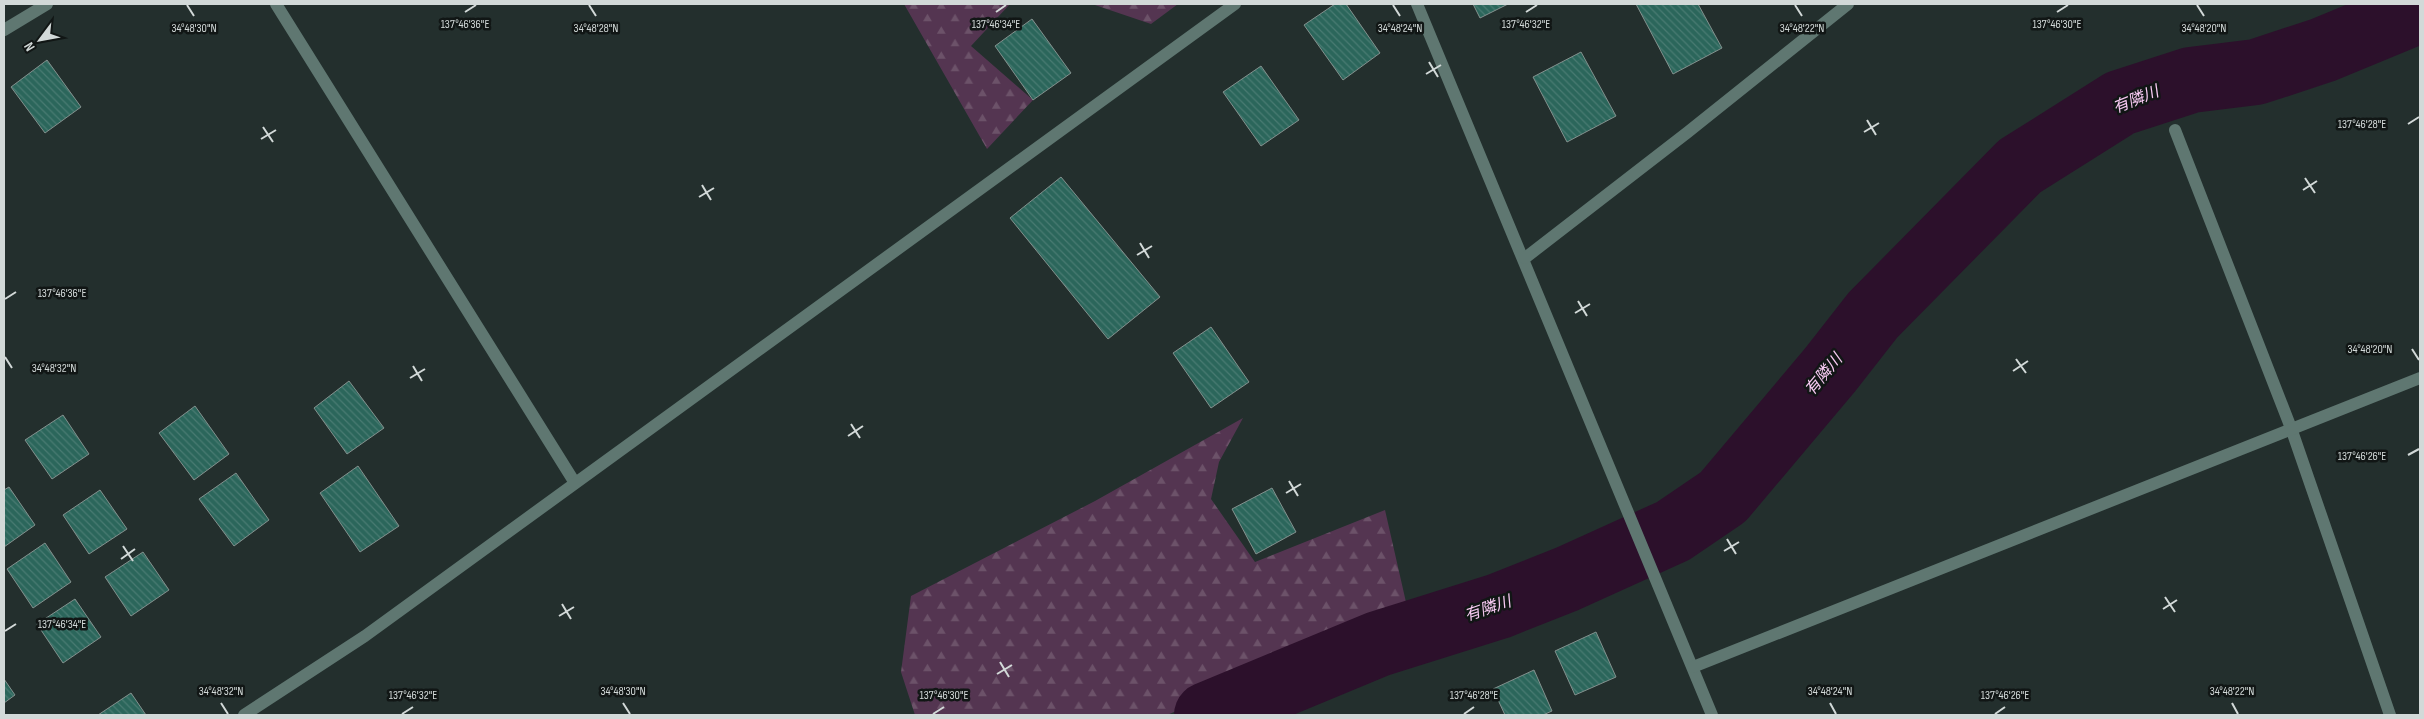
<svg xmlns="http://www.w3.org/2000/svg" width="2424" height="719" viewBox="0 0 2424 719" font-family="'Sofia Sans Condensed','Noto Sans JP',sans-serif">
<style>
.forest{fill:url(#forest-firs)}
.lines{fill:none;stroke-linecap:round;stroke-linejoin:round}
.river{stroke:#2c102b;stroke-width:66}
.building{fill:url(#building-back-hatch);stroke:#83918e}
.minor{stroke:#5f7771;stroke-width:12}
.ticks{fill:none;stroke:#d2d9d8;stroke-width:2}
.labels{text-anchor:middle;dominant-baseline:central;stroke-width:5;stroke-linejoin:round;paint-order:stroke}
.water-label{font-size:16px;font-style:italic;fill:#f9cbf4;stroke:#111615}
.ticks-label{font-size:12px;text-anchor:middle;fill:#d2d9d8;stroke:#111615;stroke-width:5;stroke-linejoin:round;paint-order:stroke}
</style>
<defs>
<pattern id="forest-firs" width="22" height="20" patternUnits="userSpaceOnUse" patternTransform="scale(1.25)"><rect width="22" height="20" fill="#543551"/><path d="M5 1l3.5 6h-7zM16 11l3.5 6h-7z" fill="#6c5269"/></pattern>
<pattern id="building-back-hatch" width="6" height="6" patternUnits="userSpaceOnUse" patternTransform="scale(1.25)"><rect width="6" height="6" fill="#2b665b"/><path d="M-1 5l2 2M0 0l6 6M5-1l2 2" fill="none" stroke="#497b72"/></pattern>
</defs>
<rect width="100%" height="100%" fill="#232f2d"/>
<g class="forest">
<polygon points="904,4 1010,4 971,46 1033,100 987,149"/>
<polygon points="1092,4 1178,4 1151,24"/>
<polygon points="1243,418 1219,462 1211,499 1255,562 1385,510 1408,611 1167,715 915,715 901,672 911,596 1095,501"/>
</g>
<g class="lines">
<polyline class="river" points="1207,715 1378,644 1499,606 1567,579 1673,531 1723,497 1830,370 1873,315 2020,166 2120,103 2191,80 2256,72 2323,50 2420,10"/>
</g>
<g class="building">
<polygon points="1335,4 1346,4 1380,53 1343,80 1304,25"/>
<polygon points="1473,4 1508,4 1480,18"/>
<polygon points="1636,4 1698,4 1722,48 1673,74"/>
<polygon points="1032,19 1071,73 1033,100 995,46"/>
<polygon points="1581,52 1616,116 1567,142 1533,77"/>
<polygon points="47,60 81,107 45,133 11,87"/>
<polygon points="1261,66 1299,120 1261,146 1223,92"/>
<polygon points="1061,177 1160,297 1108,339 1010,218"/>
<polygon points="1211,327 1249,382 1211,408 1173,353"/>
<polygon points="349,381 384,428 347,454 314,408"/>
<polygon points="195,406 229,454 194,480 159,433"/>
<polygon points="63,415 89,454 52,479 25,440"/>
<polygon points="358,466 399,526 360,552 320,493"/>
<polygon points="236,473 269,520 234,546 199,499"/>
<polygon points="9,487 35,525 4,547 4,490"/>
<polygon points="1272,488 1296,532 1256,554 1232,509"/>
<polygon points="100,490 127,529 89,554 63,515"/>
<polygon points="45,543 71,582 33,608 7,569"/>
<polygon points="143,552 169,590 131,616 105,577"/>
<polygon points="75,599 101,637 63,663 37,624"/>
<polygon points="1596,632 1616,677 1575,695 1555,651"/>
<polygon points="1534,670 1552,711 1543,715 1505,715 1493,689"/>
<polygon points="4,679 15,695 4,703"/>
<polygon points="131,693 146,715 98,715"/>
</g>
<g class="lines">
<g class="minor">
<polyline points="276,4 575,483"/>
<polyline points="1417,4 1712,715"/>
<polyline points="4,30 47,4"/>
<polyline points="2175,130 2291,428 2390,715"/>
<polyline points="1525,258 1688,132 1848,4"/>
<polyline points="1693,667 2420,378"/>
<polyline points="244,715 365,636 1235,4"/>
</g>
</g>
<path class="ticks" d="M187,5L194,16M589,5L596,16M1393,5L1400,16M1795,5L1802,16M2197,5L2204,16M465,12L476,5M996,12L1006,5M1526,12L1537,5M2057,12L2068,5M1429,62L1438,77M1426,74L1441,65M1867,120L1876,135M2408,124L2419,117M263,127L273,142M1864,132L1879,123M261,139L276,130M2305,178L2315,193M702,185L711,200M2303,190L2317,181M699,197L714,188M1140,243L1149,258M1137,255L1152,246M5,299L16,292M1578,301L1587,316M1575,313L1590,304M2412,349L2419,360M5,357L12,368M2016,359L2026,373M413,366L422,381M2013,371L2028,361M410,378L425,369M851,424L860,438M848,436L863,426M2408,455L2419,449M1289,481L1298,496M1286,493L1301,484M1727,539L1736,554M123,546L133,561M1724,551L1739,542M121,559L135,549M2165,597L2175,612M562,604L571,619M2163,609L2177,600M559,616L574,607M5,631L16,624M1000,662L1009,677M997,674L1012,665M221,703L228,714M623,703L630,714M1830,703L1836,714M2232,703L2238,714M402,714L413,707M933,714L944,707M1464,714L1474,707M1995,714L2005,707"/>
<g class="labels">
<g class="water-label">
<text transform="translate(2136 100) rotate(-22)">有隣川</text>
<text transform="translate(1824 375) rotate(-50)">有隣川</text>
<text transform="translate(1488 609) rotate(-19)">有隣川</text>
</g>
</g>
<g class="ticks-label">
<text x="465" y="28">137°46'36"E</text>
<text x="996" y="28">137°46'34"E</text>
<text x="1526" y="28">137°46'32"E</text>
<text x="2057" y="28">137°46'30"E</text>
<text x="2204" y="32">34°48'20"N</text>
<text x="194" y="32">34°48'30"N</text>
<text x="596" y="32">34°48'28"N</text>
<text x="1400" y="32">34°48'24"N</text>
<text x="1802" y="32">34°48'22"N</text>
<text x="2362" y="128">137°46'28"E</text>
<text x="62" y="297">137°46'36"E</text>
<text x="2370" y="353">34°48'20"N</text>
<text x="54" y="372">34°48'32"N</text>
<text x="2362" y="460">137°46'26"E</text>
<text x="62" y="628">137°46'34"E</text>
<text x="221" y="695">34°48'32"N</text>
<text x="623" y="695">34°48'30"N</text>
<text x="1830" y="695">34°48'24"N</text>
<text x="2232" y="695">34°48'22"N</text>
<text x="413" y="699">137°46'32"E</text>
<text x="944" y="699">137°46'30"E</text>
<text x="1474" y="699">137°46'28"E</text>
<text x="2005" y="699">137°46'26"E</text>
</g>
<rect width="2424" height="719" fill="none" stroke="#d2d9d8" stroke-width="10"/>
<g transform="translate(40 40) rotate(238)" stroke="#111615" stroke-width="4" paint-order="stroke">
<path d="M0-4L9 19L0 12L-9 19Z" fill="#d2d9d8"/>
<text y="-8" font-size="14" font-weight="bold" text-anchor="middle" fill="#d2d9d8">N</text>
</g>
</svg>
